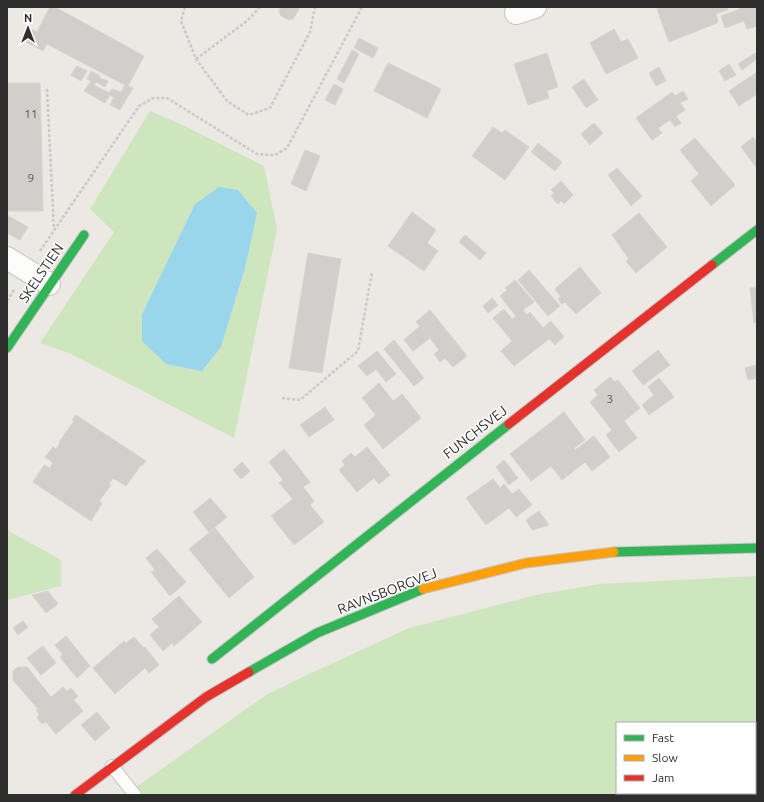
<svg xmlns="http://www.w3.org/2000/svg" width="764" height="802" viewBox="0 0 764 802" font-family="Ubuntu,sans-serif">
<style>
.green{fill:#cee6be;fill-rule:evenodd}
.water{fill:#99d6ec}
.building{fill:#d1cecb;stroke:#d7d4d0}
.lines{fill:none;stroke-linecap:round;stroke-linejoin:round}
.lane-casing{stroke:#c5c4c5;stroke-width:14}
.street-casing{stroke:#c5c4c5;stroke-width:24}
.fast-casing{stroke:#c5c4c5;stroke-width:11}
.slow-casing{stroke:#c5c4c5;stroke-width:11}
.jam-casing{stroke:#c5c4c5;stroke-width:11}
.path{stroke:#c9c9c8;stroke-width:2.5;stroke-dasharray:3 2;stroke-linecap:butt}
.lane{stroke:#fcfcfb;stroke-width:12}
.street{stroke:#fcfcfb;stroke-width:22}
.fast{stroke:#30b455;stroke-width:9}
.slow{stroke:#ff9f0a;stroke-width:9}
.jam{stroke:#e5322d;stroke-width:9}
.labels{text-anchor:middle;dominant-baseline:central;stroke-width:3;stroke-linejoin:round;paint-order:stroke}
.number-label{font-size:12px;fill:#585857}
.street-label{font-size:14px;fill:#2e2e2e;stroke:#fff}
</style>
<rect width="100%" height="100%" fill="#ece8e4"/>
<g class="green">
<path d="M150,111L185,126L264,166L277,229L234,438L71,354L40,343L114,232L90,209ZM219,187L256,213L245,268L221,347L142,314L195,204Z"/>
<polygon points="7,530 61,560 61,586 7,600"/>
<path d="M757,576V795H125L266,695L307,675L409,628L536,595L600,584ZM617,723H755V793H617Z"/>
</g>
<polygon class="water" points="219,187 238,190 257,213 245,268 221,347 202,371 166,364 142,341 142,314 195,204"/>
<g class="building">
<polygon points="50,7 55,7 144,56 128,86 133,88 120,110 110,105 114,97 110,95 105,103 84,91 91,81 87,79 91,71 100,76 99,78 108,81 105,87 96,82 94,85 109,93 112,89 121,92 125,85 47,44 43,51 26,42 32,29 37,32"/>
<polygon points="281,7 300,7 294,18 289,20 281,16 279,11"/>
<polygon points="662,7 727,7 728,10 716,14 718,21 717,23 669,42 657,9"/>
<polygon points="739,7 757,7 757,26 747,29 744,21 725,28 721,16 740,9"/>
<polygon points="614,29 621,42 628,39 638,58 606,74 590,43"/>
<polygon points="359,38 378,48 373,58 354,48"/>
<polygon points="352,50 359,54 344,83 337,79"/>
<polygon points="547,53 558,87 547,91 549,98 528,105 514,64"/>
<polygon points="755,53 757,59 742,70 738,64"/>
<polygon points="388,63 441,89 427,118 374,91"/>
<polygon points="729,64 736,75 725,81 719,71"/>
<polygon points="77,66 87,71 81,81 71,75"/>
<polygon points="659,67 666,81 656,86 649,73"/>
<polygon points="757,72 757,94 739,106 729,91"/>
<polygon points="584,79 598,100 586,108 572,87"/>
<polygon points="7,83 40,83 43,211 7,211"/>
<polygon points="334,84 343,89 335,105 325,100"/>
<polygon points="683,91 688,99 680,103 685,110 676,116 681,123 675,127 670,120 658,128 662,133 652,140 636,118 672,92 675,96"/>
<polygon points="594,123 603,133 590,145 581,134"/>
<polygon points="493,127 502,133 505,130 529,147 505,180 472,156"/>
<polygon points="753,137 757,142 757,168 741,147"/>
<polygon points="695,138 735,185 711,206 691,181 699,174 680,150"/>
<polygon points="538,143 562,162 555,171 531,152"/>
<polygon points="305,150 320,156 306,191 291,184"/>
<polygon points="617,168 642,196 631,206 608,175"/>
<polygon points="561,181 573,195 564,204 561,201 558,204 551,196 554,193 551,190"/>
<polygon points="412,212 436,230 427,243 438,251 424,271 388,246"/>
<polygon points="639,213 667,247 636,273 626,261 629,259 612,235"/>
<polygon points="7,215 28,227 20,240 7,233"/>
<polygon points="465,235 486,253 480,260 459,242"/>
<polygon points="308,253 341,259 322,373 289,368"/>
<polygon points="580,267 601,293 576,314 565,302 562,304 558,299 561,297 555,289"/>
<polygon points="529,270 560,306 548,316 518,280"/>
<polygon points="515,280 534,302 523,310 527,315 530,312 543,328 551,321 564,337 555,345 549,339 514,366 501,351 512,341 493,318 504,309 512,319 516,316 500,296 507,290 505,288"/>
<polygon points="757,287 757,322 754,323 750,288"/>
<polygon points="492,298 498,305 488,313 483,306"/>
<polygon points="430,310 467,356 453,367 445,358 440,362 434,354 439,350 430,338 413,351 404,340 420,326 416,322"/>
<polygon points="394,340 424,378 414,386 384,349"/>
<polygon points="658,350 670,365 643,385 632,371"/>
<polygon points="377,351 396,374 386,382 376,369 367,376 358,366"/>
<polygon points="756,365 757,378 748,380 745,368"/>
<polygon points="610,377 615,382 618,380 640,408 624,421 637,438 619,452 606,435 612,430 590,402 598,395 594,390"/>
<polygon points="659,378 674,397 649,415 642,405 654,395 648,387"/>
<polygon points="379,383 393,401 402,394 421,418 383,449 364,425 376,415 362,398"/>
<polygon points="325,407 334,420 309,437 300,425"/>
<polygon points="564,412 585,440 574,448 575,450 594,436 610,457 592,471 585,462 562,480 551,466 531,481 510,454"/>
<polygon points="76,415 146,461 142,466 141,465 126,486 113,478 109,484 111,485 99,501 102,503 91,521 33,482 44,465 50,468 53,463 45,457 53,447 56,449 60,443 59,442 74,421 72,420"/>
<polygon points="367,447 390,475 379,484 374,478 357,492 339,470 345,465 342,461 351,453 355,457"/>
<polygon points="284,449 310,482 303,487 314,501 310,505 324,522 294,545 271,516 293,499 279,483 283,480 269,462"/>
<polygon points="504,460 518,478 509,485 496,467"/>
<polygon points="242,462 250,471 241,479 233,470"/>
<polygon points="493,479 500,488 504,484 512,494 519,489 532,505 516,517 509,508 486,525 466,498"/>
<polygon points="210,498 227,517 209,532 193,512"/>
<polygon points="539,511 549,525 532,530 526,520"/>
<polygon points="215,528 254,577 229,598 189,549"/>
<polygon points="157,549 186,582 170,596 151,572 155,570 146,558"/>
<polygon points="48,591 58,604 46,613 32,595"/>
<polygon points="179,596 202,622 174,646 172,643 163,651 150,635 159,627 152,619"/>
<polygon points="23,621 28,627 18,635 13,628"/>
<polygon points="66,636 90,666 77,678 60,657 63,655 55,645"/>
<polygon points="134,637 144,648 145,647 159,665 149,673 145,668 115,694 93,668 124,641 126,643"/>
<polygon points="43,646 56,663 41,675 27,658"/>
<polygon points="18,667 27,667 51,697 63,687 67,691 71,688 78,696 74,700 83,711 56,734 46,722 42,724 37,718 39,714 36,710 38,709 13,680 13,671"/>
<polygon points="97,712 110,728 95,741 81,725"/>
</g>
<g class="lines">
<g class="lane-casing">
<polyline id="lane" points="112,766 135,795"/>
</g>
<g class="street-casing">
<g id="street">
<polyline points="516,13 535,7"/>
<polyline points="7,258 49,284"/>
</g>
</g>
<g class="fast-casing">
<g id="fast">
<polyline points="712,265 757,230"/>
<polyline points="7,348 84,235"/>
<polyline points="614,552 757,548"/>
<polyline points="212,659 509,424"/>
<polyline points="249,672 317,633 423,589"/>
</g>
</g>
<g class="slow-casing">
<polyline id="slow" points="423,589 526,563 614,552"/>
</g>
<g class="jam-casing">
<g id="jam">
<polyline points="509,424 712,265"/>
<polyline points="75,795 206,697 249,672"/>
</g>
</g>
<g class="path">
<polyline points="185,7 181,21 196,59 227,101 249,115 270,108 310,32 315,7"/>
<polyline points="196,59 247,21 260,7"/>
<polyline points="47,89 54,230"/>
<polyline points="40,251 139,106 153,98 167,98 257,154 275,155 287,148 362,7"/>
<polyline points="7,301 14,290"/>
<polyline points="282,398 300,400 358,351 372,272"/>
</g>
<use href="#lane" class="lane"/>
<use href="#street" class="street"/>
<use href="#fast" class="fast"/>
<use href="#slow" class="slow"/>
<use href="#jam" class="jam"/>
</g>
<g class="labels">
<g class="number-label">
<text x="31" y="113">11</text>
<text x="31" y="177">9</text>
<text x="610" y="398">3</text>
</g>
<g class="street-label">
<text transform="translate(41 273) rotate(-56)">SKELSTIEN</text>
<text transform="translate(475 432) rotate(-38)">FUNCHSVEJ</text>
<text transform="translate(387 591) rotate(-21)">RAVNSBORGVEJ</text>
</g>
</g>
<rect width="764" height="802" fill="none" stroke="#2e2e2e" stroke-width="16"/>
<rect x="616" y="722" width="140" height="72" fill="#ffffff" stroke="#ababab"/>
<rect x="624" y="735" width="20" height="6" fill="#30b455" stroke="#ababab"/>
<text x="652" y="742" font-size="12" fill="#2e2e2e">Fast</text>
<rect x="624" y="755" width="20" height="6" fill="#ff9f0a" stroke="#ababab"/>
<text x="652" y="762" font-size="12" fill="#2e2e2e">Slow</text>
<rect x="624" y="775" width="20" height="6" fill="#e5322d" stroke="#ababab"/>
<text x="652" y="782" font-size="12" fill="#2e2e2e">Jam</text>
<g transform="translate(28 28)" stroke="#ffffff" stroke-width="3" paint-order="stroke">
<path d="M0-3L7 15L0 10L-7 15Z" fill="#2e2e2e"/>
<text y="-6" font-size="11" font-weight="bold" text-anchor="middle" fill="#2e2e2e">N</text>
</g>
</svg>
